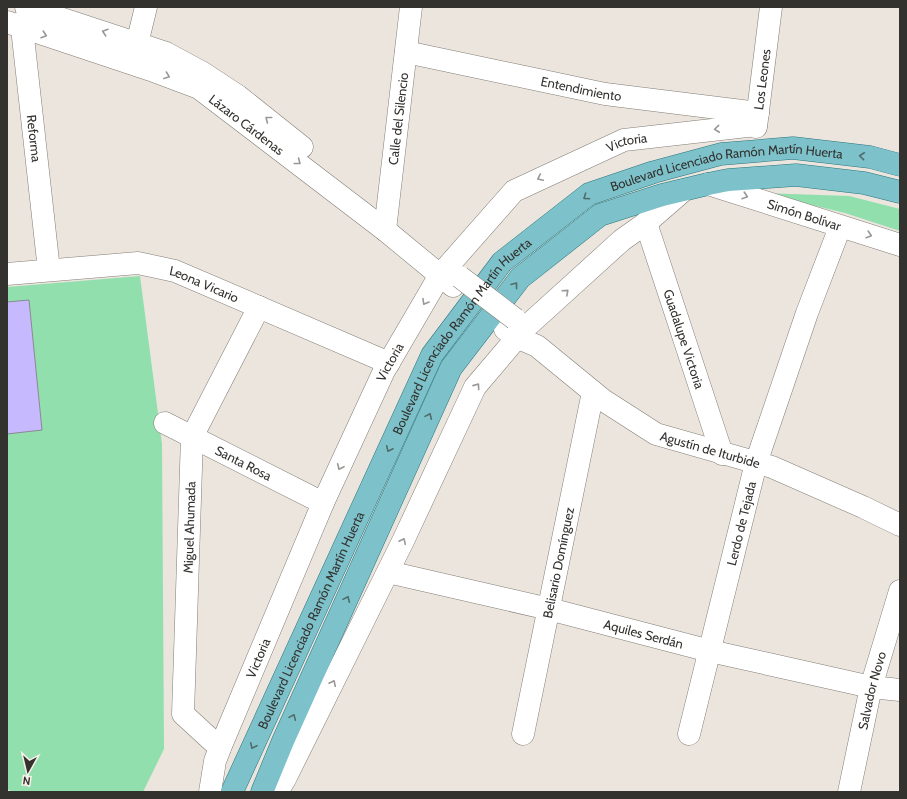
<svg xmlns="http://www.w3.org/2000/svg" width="907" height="799" viewBox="0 0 907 799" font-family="Cabin,sans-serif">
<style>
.green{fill:#92dfae}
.building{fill:#c7b9fd;stroke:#8b8992}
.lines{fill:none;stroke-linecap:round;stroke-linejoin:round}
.minor-casing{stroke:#837d76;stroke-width:23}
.major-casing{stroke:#2b767e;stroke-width:23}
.minor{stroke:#fff;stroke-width:22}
.major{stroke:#7dc2cb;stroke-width:22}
.minor-bridge-casing{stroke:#837d76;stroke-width:23;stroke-linecap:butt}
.minor-bridge{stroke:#fff;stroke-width:22}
.oneway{stroke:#9a9897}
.oneway2{stroke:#516c6d}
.labels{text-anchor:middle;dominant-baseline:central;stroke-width:3.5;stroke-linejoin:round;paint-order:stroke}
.street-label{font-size:13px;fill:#34322f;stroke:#f9f2ea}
</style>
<rect width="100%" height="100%" fill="#ebe5dd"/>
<g class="green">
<polygon points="762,193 849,196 900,209 900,231 845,213"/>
<polygon points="140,276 162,444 164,749 143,792 13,792 7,789 7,287"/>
</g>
<polygon class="building" points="29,300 42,430 7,434 7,302"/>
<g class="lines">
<g class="minor-casing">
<g id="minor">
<polyline points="26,7 166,53 203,73 238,96 302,147"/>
<path id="s1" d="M27,16L22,28L49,270"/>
<path id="s2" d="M7,22L151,70L199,88L385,230L453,286"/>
<path id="s3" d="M406,52L605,94L758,113"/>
<polyline points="134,56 146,7"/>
<path id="s4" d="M756,127L771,7"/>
<path id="s5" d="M708,184L900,245"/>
<path id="s6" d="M646,223L722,454"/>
<path id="s7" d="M385,230L411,7"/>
<path id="s8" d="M7,274L138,263L175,271L389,363"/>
<path id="s9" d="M505,329L516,337L537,346L603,400L656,434L772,467L863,507L900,525"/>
<path id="s10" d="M165,423L323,503"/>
<path id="s11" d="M388,572L549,609L710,651L871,687L900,690"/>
<path id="s12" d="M523,734L593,392"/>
<path id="s13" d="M689,734L756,463L807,313L840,227"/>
<path id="s14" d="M220,748L183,714L192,437L259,307"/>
<path id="s15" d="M210,792L215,761L220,748L323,503L384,371L440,275L514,191L624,140L756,125"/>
<polyline points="277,792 285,779 403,541 475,387 525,328 622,240 646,223 684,190"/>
<path id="s16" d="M849,792L871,687L900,591"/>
</g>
</g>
<g class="major-casing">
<g id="major">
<path id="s17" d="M232,792L432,355L502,262L589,194L654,172L721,154L793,148L870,157L900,165"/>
<polyline points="262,792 283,741 451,368 520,278 600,215 662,195 708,184 728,180 796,175 864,183 900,192"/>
</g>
</g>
<use href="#minor" class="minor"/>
<use href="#major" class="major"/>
<g class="minor-bridge-casing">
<polyline id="minor-bridge" points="460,277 515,319"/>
</g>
<use href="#minor-bridge" class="minor-bridge"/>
</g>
<defs><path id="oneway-chevron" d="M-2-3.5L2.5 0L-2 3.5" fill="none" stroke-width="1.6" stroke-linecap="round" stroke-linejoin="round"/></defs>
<g class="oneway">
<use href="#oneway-chevron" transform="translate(105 32) rotate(-162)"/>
<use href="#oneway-chevron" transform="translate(44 35) rotate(18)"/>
<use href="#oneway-chevron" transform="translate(167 76) rotate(20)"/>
<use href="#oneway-chevron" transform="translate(268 119) rotate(-142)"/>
<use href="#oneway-chevron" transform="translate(717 129) rotate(174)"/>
<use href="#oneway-chevron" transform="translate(298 162) rotate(38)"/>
<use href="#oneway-chevron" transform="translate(540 178) rotate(155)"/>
<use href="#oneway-chevron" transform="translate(745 196) rotate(18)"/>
<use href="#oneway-chevron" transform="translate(869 235) rotate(17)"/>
<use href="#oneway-chevron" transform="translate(566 292) rotate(-42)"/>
<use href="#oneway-chevron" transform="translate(425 302) rotate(120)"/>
<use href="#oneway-chevron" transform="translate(477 386) rotate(-55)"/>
<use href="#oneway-chevron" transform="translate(340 467) rotate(115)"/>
<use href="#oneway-chevron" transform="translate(403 541) rotate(-64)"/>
<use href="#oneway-chevron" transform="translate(333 683) rotate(-64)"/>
</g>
<g class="oneway2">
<use href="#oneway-chevron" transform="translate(862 156) rotate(-174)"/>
<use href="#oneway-chevron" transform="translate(586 197) rotate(146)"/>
<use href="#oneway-chevron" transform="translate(515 285) rotate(-53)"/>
<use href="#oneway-chevron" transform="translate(429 416) rotate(-66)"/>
<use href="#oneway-chevron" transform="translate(389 449) rotate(115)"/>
<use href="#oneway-chevron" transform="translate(347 599) rotate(-66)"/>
<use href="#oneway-chevron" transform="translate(293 717) rotate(-66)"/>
<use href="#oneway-chevron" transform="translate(253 746) rotate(115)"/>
</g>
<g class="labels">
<g class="street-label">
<text stroke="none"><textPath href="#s4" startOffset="48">Los Leones</textPath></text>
<text stroke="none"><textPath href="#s3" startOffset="179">Entendimiento</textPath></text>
<text stroke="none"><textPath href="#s7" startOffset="112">Calle del Silencio</textPath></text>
<text stroke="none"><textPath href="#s2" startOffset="263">Lázaro Cárdenas</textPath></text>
<text stroke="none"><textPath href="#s1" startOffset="124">Reforma</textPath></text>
<text stroke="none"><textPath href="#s15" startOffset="803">Victoria</textPath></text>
<text stroke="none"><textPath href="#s17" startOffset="849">Boulevard Licenciado Ramón Martín Huerta</textPath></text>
<text stroke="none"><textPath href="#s5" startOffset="101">Simón Bolívar</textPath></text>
<text stroke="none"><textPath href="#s8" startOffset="201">Leona Vicario</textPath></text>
<text stroke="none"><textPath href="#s17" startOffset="513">Boulevard Licenciado Ramón Martín Huerta</textPath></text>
<text stroke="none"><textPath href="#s6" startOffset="122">Guadalupe Victoria</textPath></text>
<text stroke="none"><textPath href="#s15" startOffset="467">Victoria</textPath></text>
<text stroke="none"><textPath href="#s9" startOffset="241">Agustín de Iturbide</textPath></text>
<text stroke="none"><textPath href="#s10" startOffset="88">Santa Rosa</textPath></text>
<text stroke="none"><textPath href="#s13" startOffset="217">Lerdo de Tejada</textPath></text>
<text stroke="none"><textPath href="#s14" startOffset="237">Miguel Ahumada</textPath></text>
<text stroke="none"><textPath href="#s12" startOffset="175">Belisario Domínguez</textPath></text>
<text stroke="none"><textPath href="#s17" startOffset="189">Boulevard Licenciado Ramón Martín Huerta</textPath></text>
<text stroke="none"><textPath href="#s11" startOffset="263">Aquiles Serdán</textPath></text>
<text stroke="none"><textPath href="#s15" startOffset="143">Victoria</textPath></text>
<text stroke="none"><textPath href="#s16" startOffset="104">Salvador Novo</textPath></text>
</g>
</g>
<rect width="907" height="799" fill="none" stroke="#34322f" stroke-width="16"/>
<g transform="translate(28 771) rotate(188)" stroke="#f9f2ea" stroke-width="3" paint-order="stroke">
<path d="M0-3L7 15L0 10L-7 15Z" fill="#34322f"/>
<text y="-6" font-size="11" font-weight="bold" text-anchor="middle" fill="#34322f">N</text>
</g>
</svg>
